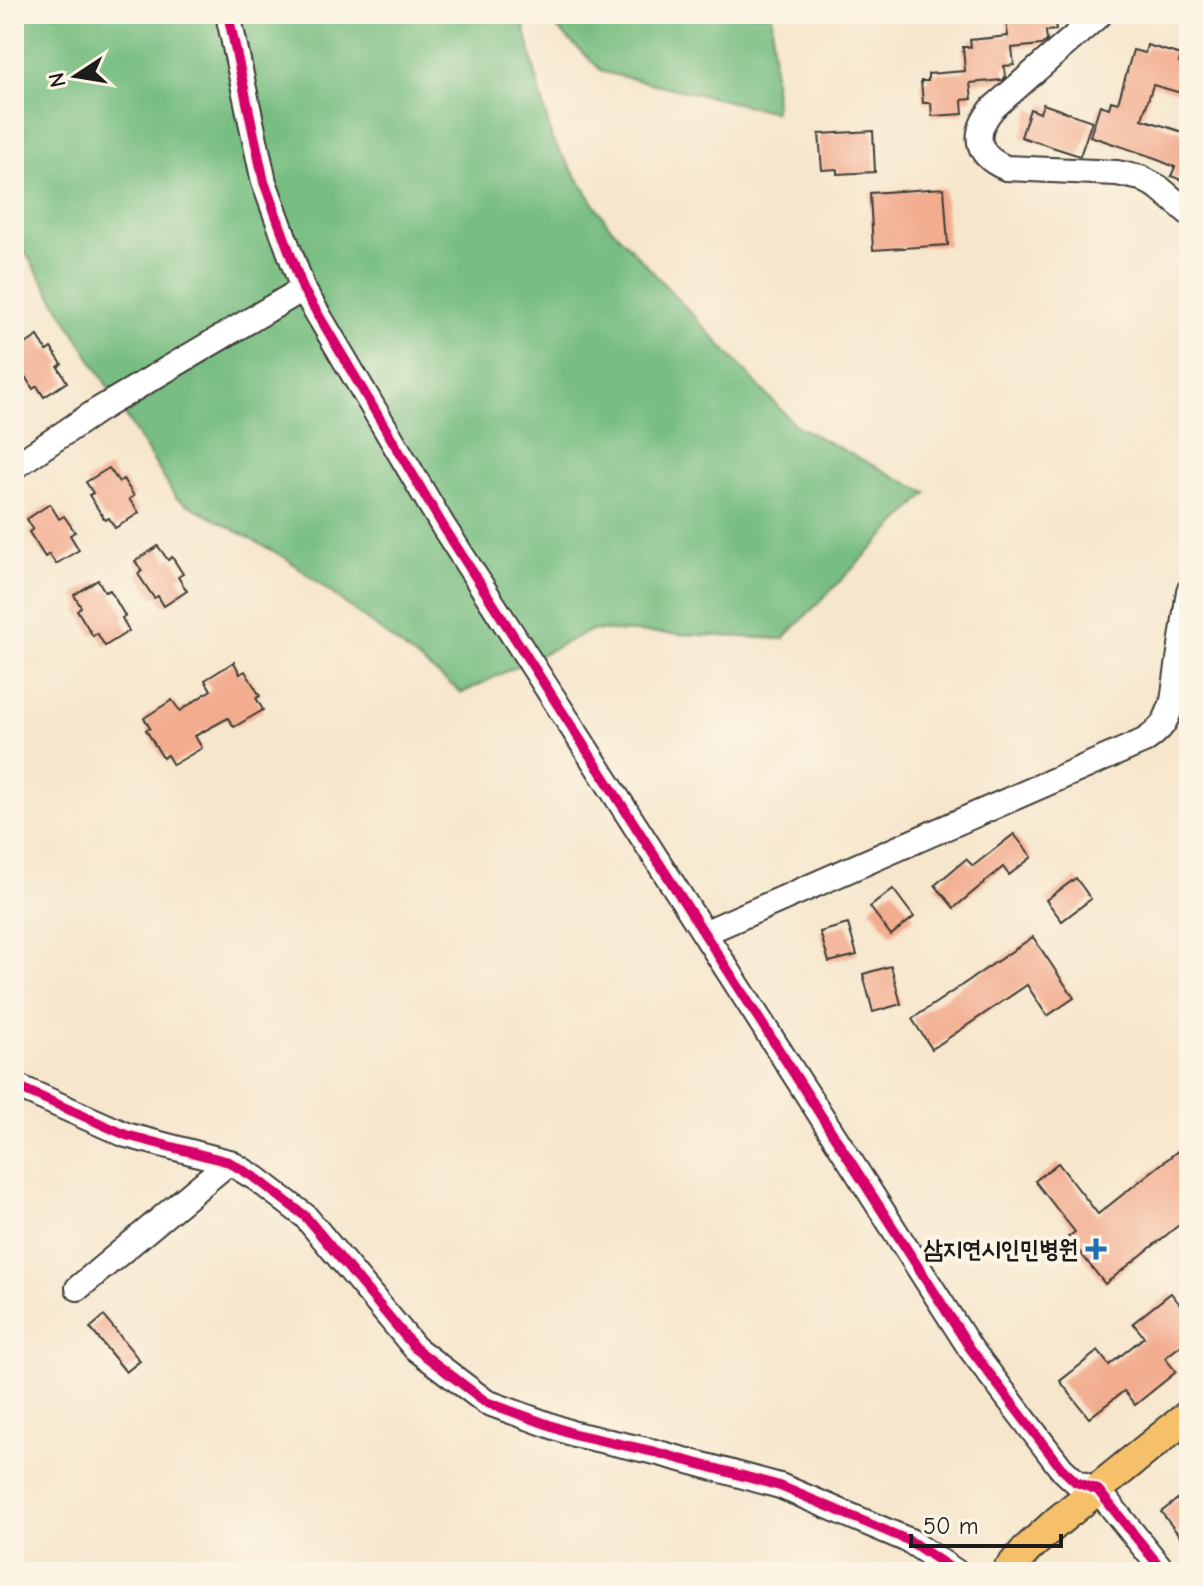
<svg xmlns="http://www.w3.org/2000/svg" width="1203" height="1586" viewBox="0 0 1203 1586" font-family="'Comic Neue','Poor Story',sans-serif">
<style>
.forest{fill:#78be82;stroke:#4a6d4f;stroke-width:2}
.building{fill:#f2ac8e}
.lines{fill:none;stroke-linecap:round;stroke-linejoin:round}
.minor-casing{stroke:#3d3a36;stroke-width:28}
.major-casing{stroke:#3d3a36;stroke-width:34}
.minor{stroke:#fff;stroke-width:24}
.major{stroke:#f6c06b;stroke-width:30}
.cycleway-casing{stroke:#fcf5e5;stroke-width:15}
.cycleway{stroke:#d6006c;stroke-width:10}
.poi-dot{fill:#1f6fb2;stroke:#fcf5e5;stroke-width:3}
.labels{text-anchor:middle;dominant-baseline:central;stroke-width:8;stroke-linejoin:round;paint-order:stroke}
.poi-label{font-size:24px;font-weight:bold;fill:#1c1c1c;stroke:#fcf5e5;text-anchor:end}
</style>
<rect width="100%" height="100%" fill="#fcf5e5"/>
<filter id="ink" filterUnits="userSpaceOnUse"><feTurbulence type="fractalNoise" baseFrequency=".0125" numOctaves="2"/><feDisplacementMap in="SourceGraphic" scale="16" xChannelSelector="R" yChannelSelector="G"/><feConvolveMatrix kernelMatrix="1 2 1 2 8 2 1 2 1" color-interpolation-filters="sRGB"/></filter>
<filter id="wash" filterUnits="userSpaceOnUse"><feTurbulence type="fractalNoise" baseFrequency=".006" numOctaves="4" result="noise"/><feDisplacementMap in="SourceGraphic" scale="32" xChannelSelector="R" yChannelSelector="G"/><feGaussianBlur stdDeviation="1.8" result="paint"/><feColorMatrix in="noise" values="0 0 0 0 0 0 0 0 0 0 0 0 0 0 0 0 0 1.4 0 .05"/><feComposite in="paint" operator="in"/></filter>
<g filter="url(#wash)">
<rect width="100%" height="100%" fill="#f6e6cc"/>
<g class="forest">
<polygon points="14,14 521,14 552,140 608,224 795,425 927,493 783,639 591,630 462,693 286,558 176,498 14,234"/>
<polygon points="542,14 772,14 775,112 603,72"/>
</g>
<g id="blocks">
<g class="building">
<polygon points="1005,14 1054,14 1056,30 1046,31 1047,41 1041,45 1012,48 1014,65 1004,66 1005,77 1003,80 970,83 972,99 962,100 963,114 932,116 931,103 923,103 921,81 928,81 928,74 965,71 963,47 971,47 970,40 1008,36"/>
<polygon points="1147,45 1181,55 1179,63 1189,66 1181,93 1153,85 1142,119 1189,134 1189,183 1171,176 1175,167 1158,160 1158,159 1090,136 1100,105 1109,108 1111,101 1118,103 1133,50 1145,53"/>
<polygon points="1043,104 1092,121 1080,156 1021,137 1030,109 1040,113"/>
<polygon points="873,131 875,172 837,174 837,169 822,170 819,134"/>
<polygon points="944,188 948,245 873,250 870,193"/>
<polygon points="38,336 47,351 51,348 62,364 58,367 67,382 44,397 37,386 33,389 17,364 21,362 15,351"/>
<polygon points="109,468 119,482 123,479 134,496 129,499 139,513 115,528 109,518 105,520 89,495 93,493 86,482"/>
<polygon points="50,504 59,519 64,516 75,532 70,535 79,550 56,564 49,554 45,557 29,532 33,529 27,519"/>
<polygon points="158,546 168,560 172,557 183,574 178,577 187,591 164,606 158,596 154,598 138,574 142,571 135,561"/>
<polygon points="98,580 105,592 110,590 125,616 122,618 129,631 105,646 97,633 93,636 77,610 81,607 74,595"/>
<polygon points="234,662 240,674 245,671 260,696 256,698 263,710 234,727 228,718 195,736 202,748 173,765 167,755 163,758 146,730 150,728 144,718 172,700 180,711 211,690 205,680"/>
<polygon points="1014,834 1032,857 1009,875 1003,867 954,908 935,885 966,859 973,866"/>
<polygon points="1076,878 1091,899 1062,921 1046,900"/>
<polygon points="893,889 914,917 891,935 870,907"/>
<polygon points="848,924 857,955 829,962 820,932"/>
<polygon points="1033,937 1074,998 1047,1016 1027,985 932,1049 912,1019"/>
<polygon points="891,966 901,1004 873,1012 863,974"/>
<polygon points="1189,1142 1189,1217 1105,1284 1068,1237 1075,1232 1035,1181 1058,1163 1098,1214"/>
<polygon points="1171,1293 1189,1316 1189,1339 1165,1358 1176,1372 1135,1405 1124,1391 1089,1418 1060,1381 1098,1351 1109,1365 1144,1337 1133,1323"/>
<polygon points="104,1316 140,1361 126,1372 90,1328"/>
<polygon points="1189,1490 1189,1548 1161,1512"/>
</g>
</g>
</g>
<g filter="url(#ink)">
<use href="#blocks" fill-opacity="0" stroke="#3d3a36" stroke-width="2"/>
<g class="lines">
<g class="minor-casing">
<g id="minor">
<polyline points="228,14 264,182 303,289 443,526 970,1348 1061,1468 1076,1482 1098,1490 1164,1572"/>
<path d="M1100,14L993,108C972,133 975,155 1006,168L1117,173L1141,178L1158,187L1189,213"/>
<polyline points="14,467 98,410 303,289"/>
<path d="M704,933L1144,741C1162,729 1166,722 1173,701L1189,591"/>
<polyline points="14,1085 126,1135 229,1162 257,1179 305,1216 415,1348 486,1402 574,1434 655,1452 780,1486 910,1541 956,1572"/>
<polyline points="78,1288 229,1162"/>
</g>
</g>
<g class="major-casing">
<polyline id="major" points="1007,1572 1026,1550 1058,1521 1189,1415"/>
</g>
<use href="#minor" class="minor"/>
<use href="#major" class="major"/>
<g class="cycleway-casing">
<g id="cycleway">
<polyline points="228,14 264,182 303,289 443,526 970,1348 1061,1468 1076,1482 1098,1490 1164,1572"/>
<polyline points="14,1085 126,1135 229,1162 257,1179 305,1216 415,1348 486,1402 574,1434 655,1452 780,1486 910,1541 956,1572"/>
</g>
</g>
<use href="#cycleway" class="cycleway"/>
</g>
</g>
<path class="poi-dot" d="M1092 1237h8v8h8v8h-8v8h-8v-8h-8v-8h8z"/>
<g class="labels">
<g class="poi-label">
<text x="1078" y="1249">삼지연시인민병원</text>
</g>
</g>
<rect width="1203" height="1586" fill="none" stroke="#fcf5e5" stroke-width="48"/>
<g transform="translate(76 76) rotate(258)" stroke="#fcf5e5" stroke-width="6" paint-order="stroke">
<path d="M0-6L14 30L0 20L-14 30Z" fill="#1c1c1c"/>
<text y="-12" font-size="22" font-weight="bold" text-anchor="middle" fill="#1c1c1c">N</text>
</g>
<path d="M911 1534v12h150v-12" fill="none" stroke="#1c1c1c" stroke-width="4"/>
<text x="923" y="1534" font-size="24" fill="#1c1c1c" stroke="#fcf5e5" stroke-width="6" paint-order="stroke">50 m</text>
</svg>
